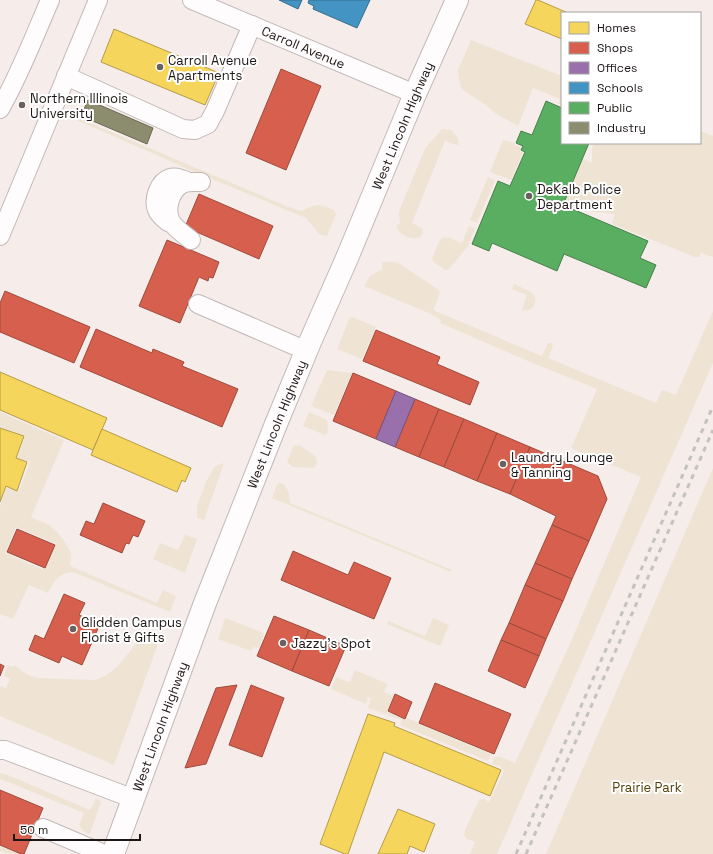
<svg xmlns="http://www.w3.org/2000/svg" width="713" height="854" viewBox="0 0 713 854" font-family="'Space Grotesk',sans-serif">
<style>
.green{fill:#efe4d3;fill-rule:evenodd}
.homes{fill:#f6d55c;stroke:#b59c47}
.shops{fill:#d6604d;stroke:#9e4a3c}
.offices{fill:#9970ab;stroke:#74557e}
.schools{fill:#4393c3;stroke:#376e8f}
.public{fill:#5aae61;stroke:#47804a}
.industry{fill:#8c8c6e;stroke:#6a6953}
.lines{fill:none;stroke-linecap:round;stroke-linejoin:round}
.minor-casing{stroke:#c1b9b8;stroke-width:20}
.major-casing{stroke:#c1b9b8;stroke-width:24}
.minor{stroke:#fefcfc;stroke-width:18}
.major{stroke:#fefcfc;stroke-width:22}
.rail{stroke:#c4c2c1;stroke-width:3;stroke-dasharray:5 5;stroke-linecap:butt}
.poi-dot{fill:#686160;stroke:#fff;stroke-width:1.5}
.labels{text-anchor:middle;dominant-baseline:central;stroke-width:4;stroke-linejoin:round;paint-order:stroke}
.street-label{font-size:13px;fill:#1c1615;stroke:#fff}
.poi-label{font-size:13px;fill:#1c1615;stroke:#fff;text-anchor:start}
.park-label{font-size:13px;fill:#533e08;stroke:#fff}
</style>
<rect width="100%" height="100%" fill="#f6ecea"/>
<g class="green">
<polygon points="471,40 562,76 562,105 558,104 560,99 533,88 518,126 495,113 486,105 467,93 461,88 459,78 458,70"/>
<path d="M76,117L286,206L301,211C316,204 318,203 334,210L336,214L327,236L319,234L306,218L183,167L168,160L74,119Z"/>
<path d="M442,129L451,130C455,134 460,139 458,145H457L445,141L412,223L423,229C423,246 398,237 396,225L400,224L399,214L400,209L424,151C429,141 436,138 442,129Z"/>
<polygon points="700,131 713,136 713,257 701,253 699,257 695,257 612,224 615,214 579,210 564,204 583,159 592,163 592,148 594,143 700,143"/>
<polygon points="503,140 514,143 514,145 521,147 520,152 523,153 511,180 490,172"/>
<polygon points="488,177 495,180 477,223 470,220"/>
<path d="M469,226L475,228L468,246L449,269L445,270L434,262L432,258L439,242L442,238C449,236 455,241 462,243Z"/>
<path d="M382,262C388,262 394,261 400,264L439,290L440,293L433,310L542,356L548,343H551L553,346L548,358L656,403L662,390L676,395L713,311V363L497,854H470L475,842L467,839L464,835L465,830L479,800L484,799L489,802L504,771L500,766L492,764L494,757H500L515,763L569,646L641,477L571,448L597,389L528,361L440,323L441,320L431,314L364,286L370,276L382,269Z"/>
<path d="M514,284C519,287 527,289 532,293C540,299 533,314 522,310L527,295L512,289Z"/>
<polygon points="350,317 355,318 376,327 362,359 337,349"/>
<polygon points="327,370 352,373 334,415 311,406"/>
<path d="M0,412L64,440L31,517C36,520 41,521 45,523C55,527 68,544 71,554C72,558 70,562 70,566L157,603L163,590L176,596L170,612L73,572C58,573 55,581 48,593L29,585L13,619L0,614V506L6,487L19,491L30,462L17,458L25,436L0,427ZM16,527L56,544L44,570L5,553Z"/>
<polygon points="309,412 327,420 328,428 327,434 325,435 303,426"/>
<polygon points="294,445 301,446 316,457 317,462 315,467 312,468 293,467 287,462"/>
<polygon points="224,463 204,520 197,518 197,506 207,480 215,466"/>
<polygon points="713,468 713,854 546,854"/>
<path d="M279,483L283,484C289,490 289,495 290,503L452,570L451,572L272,498L277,485Z"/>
<polygon points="185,535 186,535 197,539 185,573 153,559 160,543 178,550"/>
<polygon points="225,618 264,633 259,648 254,647 251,651 218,639"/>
<polygon points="433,618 449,625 440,646 387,624 388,621 425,636"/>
<path d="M143,635L154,637L159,641L114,765L0,716V686L6,688L10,679L4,676L7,665L13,667L15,665L26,674L37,678L95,680C118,673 128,652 143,635Z"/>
<polygon points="355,670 388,684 384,692 393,696 387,712 406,720 407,718 491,754 488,761 400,725 402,720 368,708 371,698 368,697 366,704 331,689 336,677 346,681 350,682"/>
<path d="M0,773L8,775L90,810L96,798L101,802L90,833L89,834C76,828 80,824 84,813L13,784L0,779Z"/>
<polygon points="0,846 19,854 8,854 0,851"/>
</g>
<g class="homes">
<polygon points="536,0 538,0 568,13 562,13 562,39 525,24"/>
<polygon points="114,29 219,73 205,105 101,62"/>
<polygon points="0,372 107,418 93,450 0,410"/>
<polygon points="0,428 24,436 16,458 27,462 17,491 6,486 0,502"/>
<polygon points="102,429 191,468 185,482 182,480 177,492 91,455"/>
<polygon points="368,714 395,723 394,726 501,770 490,796 384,752 348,854 345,854 320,844"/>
<polygon points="398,809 435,824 424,852 410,846 407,854 378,854"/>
</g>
<g class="shops">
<polygon points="281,69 321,86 286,170 246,153"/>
<polygon points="199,194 273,226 259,259 185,227"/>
<polygon points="167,240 219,262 213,278 209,277 208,281 199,277 180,323 139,306"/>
<polygon points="5,291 90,327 74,363 0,332 0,303"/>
<polygon points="96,329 152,353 153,349 184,362 182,366 238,389 222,427 80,367"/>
<polygon points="376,330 440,357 437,364 479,382 470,405 363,361"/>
<polygon points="353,373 396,391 376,439 333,421"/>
<polygon points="415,399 439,409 419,457 395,447"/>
<polygon points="439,409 464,419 444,467 419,457"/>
<polygon points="464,419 497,433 477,481 444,467"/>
<polygon points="497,433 530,447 510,494 477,481"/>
<polygon points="530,447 598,476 607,499 589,541 552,525 556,516 510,494"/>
<polygon points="103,503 145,521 138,537 133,535 129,544 126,543 122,553 80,535 86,521 94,524"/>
<polygon points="552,525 589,541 572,579 535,563"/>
<polygon points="17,529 55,545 45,568 7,552"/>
<polygon points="293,551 348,575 354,562 391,578 374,619 281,580"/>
<polygon points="535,563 572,579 563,601 525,585"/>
<polygon points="525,585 563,601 546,639 509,623"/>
<polygon points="64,594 85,603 79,615 100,624 82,665 62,656 59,663 29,650 35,635 44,639"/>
<polygon points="274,616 309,630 292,671 257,656"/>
<polygon points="509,623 546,639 539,656 501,640"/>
<polygon points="309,630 346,646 329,686 292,671"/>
<polygon points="501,640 539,656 525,688 488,671"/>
<polygon points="0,664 4,666 0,676"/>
<polygon points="435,683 511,714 494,754 419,723"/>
<polygon points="237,685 206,764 185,768 216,688"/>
<polygon points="251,685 284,698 262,757 229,745"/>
<polygon points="395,694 412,702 405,719 388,711"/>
<polygon points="0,790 43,808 24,854 21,854 0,845"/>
</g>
<polygon class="offices" points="396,391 415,399 395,447 376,439"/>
<g class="schools">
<polygon points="279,0 302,0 298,9"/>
<polygon points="309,0 370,0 357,28 313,9 314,6 308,3"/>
</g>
<polygon class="public" points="546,101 562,108 562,143 589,143 563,205 648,241 640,258 656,265 646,288 564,254 557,271 492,243 489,251 472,244 498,181 510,186 525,152 521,150 523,146 516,143 521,131 532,135"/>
<polygon class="industry" points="88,100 153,128 147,144 81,116"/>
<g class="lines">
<g class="minor-casing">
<g id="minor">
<path id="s1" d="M192,0L415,94"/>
<polyline points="66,76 183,129 195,130 208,124 215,111 252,25"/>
<path d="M0,109C20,74 34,37 50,0"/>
<path d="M168,222C164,219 159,215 157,210C153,200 158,182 170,178C176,176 183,179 189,182"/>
<polyline points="0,236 98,0"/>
<path d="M191,240C185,235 177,230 172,223C164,211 170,191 182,184C188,181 195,182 201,182"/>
<polyline points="198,304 307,351"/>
<polyline points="0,750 5,750 134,799"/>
<polyline points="43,828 104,854"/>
</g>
</g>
<g class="major-casing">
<g id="major">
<path id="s2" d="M113,854L205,603L276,424L310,342L347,258L415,94L457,0"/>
</g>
</g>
<use href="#minor" class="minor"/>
<use href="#major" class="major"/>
<g class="rail">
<polyline points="516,854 713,406"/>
<polyline points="526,854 713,430"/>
</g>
</g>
<g class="poi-dot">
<circle cx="160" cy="67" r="4"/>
<circle cx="22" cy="105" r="4"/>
<circle cx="529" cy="196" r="4"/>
<circle cx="503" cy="464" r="4"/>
<circle cx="73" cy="629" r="4"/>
<circle cx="283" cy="643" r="4"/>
</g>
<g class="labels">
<g class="street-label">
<text stroke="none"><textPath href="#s1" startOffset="121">Carroll Avenue</textPath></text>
<text stroke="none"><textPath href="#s2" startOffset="784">West Lincoln Highway</textPath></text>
<text stroke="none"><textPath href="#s2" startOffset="460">West Lincoln Highway</textPath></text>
<text stroke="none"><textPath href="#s2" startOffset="136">West Lincoln Highway</textPath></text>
</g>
<g class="poi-label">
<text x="168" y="60">Carroll Avenue<tspan x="168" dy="15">Apartments</tspan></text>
<text x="30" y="98">Northern Illinois<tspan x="30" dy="15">University</tspan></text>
<text x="537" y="189">DeKalb Police<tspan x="537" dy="15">Department</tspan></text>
<text x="511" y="457">Laundry Lounge<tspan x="511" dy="15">&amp; Tanning</tspan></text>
<text x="81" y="622">Glidden Campus<tspan x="81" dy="15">Florist &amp; Gifts</tspan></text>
<text x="291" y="643">Jazzy's Spot</text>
</g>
<g class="park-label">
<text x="647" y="787">Prairie Park</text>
</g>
</g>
<rect x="561" y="12" width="140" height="132" fill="#ffffff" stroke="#a4a2a1"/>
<rect x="569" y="22" width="20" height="12" fill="#f6d55c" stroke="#a4a2a1"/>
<text x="597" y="32" font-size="12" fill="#1c1615">Homes</text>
<rect x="569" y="42" width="20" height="12" fill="#d6604d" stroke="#a4a2a1"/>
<text x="597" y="52" font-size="12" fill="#1c1615">Shops</text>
<rect x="569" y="62" width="20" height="12" fill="#9970ab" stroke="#a4a2a1"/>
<text x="597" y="72" font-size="12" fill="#1c1615">Offices</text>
<rect x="569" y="82" width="20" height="12" fill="#4393c3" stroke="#a4a2a1"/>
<text x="597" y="92" font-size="12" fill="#1c1615">Schools</text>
<rect x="569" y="102" width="20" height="12" fill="#5aae61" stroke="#a4a2a1"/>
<text x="597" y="112" font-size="12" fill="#1c1615">Public</text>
<rect x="569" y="122" width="20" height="12" fill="#8c8c6e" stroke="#a4a2a1"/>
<text x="597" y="132" font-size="12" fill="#1c1615">Industry</text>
<path d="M14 834v6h126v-6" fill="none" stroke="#1c1615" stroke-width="2"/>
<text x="20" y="834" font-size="12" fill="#1c1615" stroke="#ffffff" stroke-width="3" paint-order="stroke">50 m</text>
</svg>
